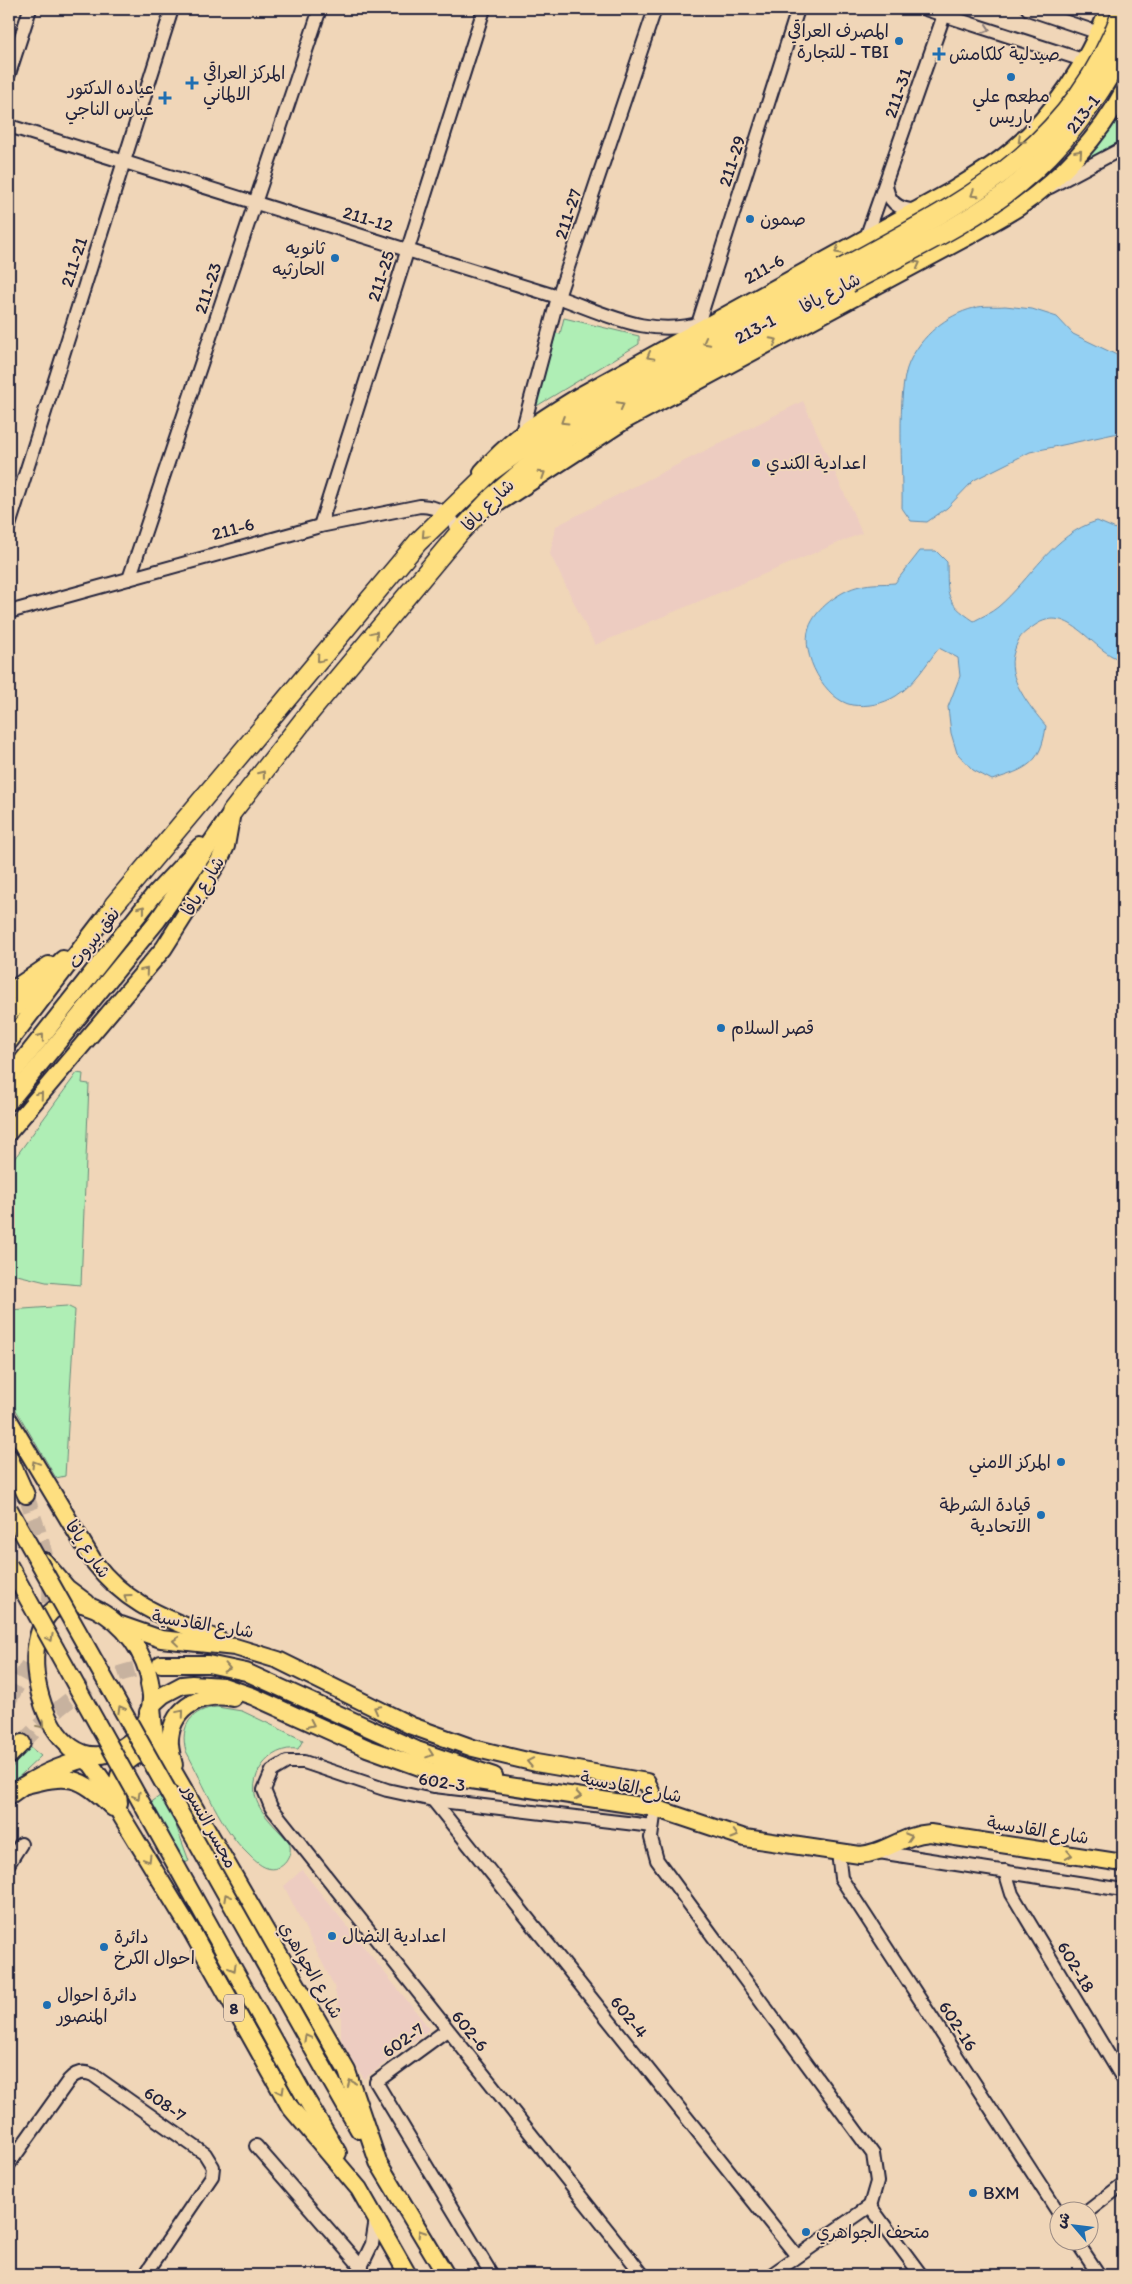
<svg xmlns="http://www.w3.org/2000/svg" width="1132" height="2284" viewBox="0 0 1132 2284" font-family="Itim,'Playpen Sans Arabic',sans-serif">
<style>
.built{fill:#edccc1}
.green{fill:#afeeb5;stroke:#688878}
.water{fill:#93d0f3;stroke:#668aa9}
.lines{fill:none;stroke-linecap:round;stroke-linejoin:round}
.major-tunnel{stroke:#c7b29f;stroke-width:16;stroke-dasharray:16 8;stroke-linecap:butt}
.minor-casing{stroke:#22223b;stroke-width:16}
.major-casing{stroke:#22223b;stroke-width:20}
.highway-casing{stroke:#22223b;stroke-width:22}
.minor{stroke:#f0d6b8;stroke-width:12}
.major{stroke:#fedf80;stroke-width:16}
.highway{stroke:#fedf80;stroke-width:19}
.major-bridge-casing{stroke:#22223b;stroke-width:20;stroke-linecap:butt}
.highway-bridge-casing{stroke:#22223b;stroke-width:22;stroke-linecap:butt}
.major-bridge{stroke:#fedf80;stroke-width:16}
.highway-bridge{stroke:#fedf80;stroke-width:19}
.oneway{stroke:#897c7a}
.oneway2{stroke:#90805e}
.poi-dot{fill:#1f6fb2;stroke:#f0d6b8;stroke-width:2}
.labels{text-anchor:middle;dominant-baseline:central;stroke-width:4;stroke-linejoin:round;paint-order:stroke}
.shield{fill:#f0d6b8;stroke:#605860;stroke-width:1}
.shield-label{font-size:16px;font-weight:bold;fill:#22223b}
.poi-label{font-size:18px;fill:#22223b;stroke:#f0d6b8;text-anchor:start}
.street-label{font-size:18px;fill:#22223b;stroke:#f0d6b8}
</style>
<rect width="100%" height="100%" fill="#f0d6b8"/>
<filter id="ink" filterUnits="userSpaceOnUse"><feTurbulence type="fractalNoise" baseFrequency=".02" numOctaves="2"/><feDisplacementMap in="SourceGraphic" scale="10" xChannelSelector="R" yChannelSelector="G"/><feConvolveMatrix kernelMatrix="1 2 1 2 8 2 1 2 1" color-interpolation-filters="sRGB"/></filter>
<g filter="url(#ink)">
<g class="built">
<polygon points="803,401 862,533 595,645 550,554 556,526"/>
<polygon points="302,1870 430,2029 364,2079 341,2040 341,2018 334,1986 284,1886"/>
</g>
<g class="green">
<polygon points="1123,105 1123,142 1072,172 1101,140"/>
<polygon points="564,318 639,336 639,344 535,407 556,333 560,334"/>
<polygon points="77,1073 83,1074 82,1083 89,1084 81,1285 46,1282 9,1273 9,1166"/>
<polygon points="67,1306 75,1310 65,1476 56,1478 9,1398 9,1310"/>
<path d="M217,1707L242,1711L303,1740L298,1749C269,1745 244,1778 259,1806C266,1819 279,1830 289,1842C294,1855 283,1873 267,1868C260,1866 253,1859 248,1854C221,1829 204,1784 186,1751C179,1726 192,1709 217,1707Z"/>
<polygon points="30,1747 41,1756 9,1786 9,1771"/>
<polygon points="164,1793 189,1861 181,1865 146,1806"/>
</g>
<g class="water">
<path d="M1005,306L1032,309L1057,317L1073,334L1123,358V432L1030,452L974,480L947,508L927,522L911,521L902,508C903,473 896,392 909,363C921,336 946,315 974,308C983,305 995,307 1005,306Z"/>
<path d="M1097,521L1123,532V660C1093,655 1070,600 1034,626C1021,635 1019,636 1014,652C1005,677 1030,707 1046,726C1041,764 1027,769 992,780L973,770L957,753L951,733L948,707L960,676L958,658L939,648C925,665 915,684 896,696C883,704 867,707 852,705C825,700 800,654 809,628C815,609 841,590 860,586C871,583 884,584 895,583L920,551H936L947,562C948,596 944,601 974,621C981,617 991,613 998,607C1031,579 1053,534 1097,521Z"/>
</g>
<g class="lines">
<g class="major-tunnel">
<path d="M26,1495C39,1534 59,1583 46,1624"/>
<polyline points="9,1700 37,1649"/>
<path d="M22,1743C67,1698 94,1675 158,1665"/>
</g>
<g class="minor-casing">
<g id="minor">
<polyline points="925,9 1123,73"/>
<polyline points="1028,9 1123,41"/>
<polyline points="9,74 30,9"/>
<path d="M9,126L558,297C608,315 651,339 704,322"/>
<path d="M886,183C887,201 898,210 915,210"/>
<polyline points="1050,187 1123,148"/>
<polyline points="867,235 944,15"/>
<polyline points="698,324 798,9"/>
<polyline points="522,432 558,297 655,9"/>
<polyline points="9,526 172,9"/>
<polyline points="320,526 484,9"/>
<polyline points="129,579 320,9"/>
<path d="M9,612L320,526L420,506C441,507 450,514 460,532"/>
<polyline points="433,1800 797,2256"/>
<polyline points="655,1808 651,1838 657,1860 873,2154 877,2182 870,2206"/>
<polyline points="838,1852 841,1878 1060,2215"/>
<polyline points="879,1852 1123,1890"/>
<polyline points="9,1863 21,1844"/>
<polyline points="1005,1871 1012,1894 1123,2079"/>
<polyline points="447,2030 376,2082 492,2275"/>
<polyline points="256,2146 362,2268"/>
<path d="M9,2164L69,2080C76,2072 84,2071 93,2075L205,2154L213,2167L212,2176L145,2275"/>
<polyline points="870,2206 921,2275"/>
<polyline points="1087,2212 1123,2184"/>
<polyline points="1077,2242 1099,2275"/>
<polyline points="357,2275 372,2244 376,2219"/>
<polyline points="643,2275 271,1807 264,1790 272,1771 287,1762 304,1762 387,1790 433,1800 652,1826"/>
<polyline points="771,2275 870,2206"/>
</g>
</g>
<g class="major-casing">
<g id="major">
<path d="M482,472C513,436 542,419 581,395L953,190C967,181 981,173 995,163C1049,125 1084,68 1109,9"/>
<path d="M495,505L624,421L969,236C986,226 1003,217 1019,207C1060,179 1100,136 1123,92"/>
<polyline points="9,992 49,965"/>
<polyline points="9,1014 63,959"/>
<polyline points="9,1042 114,905"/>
<polyline points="9,1078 153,896 200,846"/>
<polyline points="9,1102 157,921 231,814"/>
<polyline points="9,1132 164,948 219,861 226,846 232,812"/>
<path d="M9,1420L94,1562C129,1608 168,1618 219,1640"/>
<polyline points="9,1457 26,1495"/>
<polyline points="44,1561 67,1588 87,1603"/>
<path d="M72,1602C135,1609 184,1707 124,1746C43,1799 0,1610 72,1602Z"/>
<polyline points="121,1625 161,1639 235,1647 278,1660 412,1726 473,1748 536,1763 647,1782 654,1799 655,1808"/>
<polyline points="161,1664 208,1664 246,1672 417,1750 494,1776"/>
<path d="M149,1684C154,1704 151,1724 157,1743L347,2071L378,2162L446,2275"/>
<path d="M148,1712L154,1703L163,1695L182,1685L192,1684L223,1686L252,1696L367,1748L431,1771L464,1779L655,1808L745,1838L860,1855C886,1853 902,1835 930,1833L1123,1863"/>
<polyline points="69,1748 91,1764 103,1781 122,1817 192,1932 290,2107 359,2189 408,2275"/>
<polyline points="9,1756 22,1743"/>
<path d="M174,1765C172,1757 169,1747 170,1738C173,1706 203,1692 233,1698"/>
<path d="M22,1786C69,1774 78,1774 113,1808"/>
<path d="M9,1796C34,1776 60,1765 92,1757"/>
<path d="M119,1803C115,1779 118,1763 142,1753L158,1758"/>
<polyline points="331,2081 359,2130"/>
<polyline points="305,2097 338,2153"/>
</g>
</g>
<g class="highway-casing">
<g id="highway">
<polyline points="232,812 310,712 460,532 493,497 529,466 567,438 611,410 849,283"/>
<polyline points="114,905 418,542 491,471 542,434 595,401 841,269"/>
</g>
</g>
<use href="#minor" class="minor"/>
<use href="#major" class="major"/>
<use href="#highway" class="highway"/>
<g class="major-bridge-casing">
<g id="major-bridge">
<polyline points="9,1509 331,2081"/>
<polyline points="9,1565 305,2097"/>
</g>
</g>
<g class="highway-bridge-casing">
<g id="highway-bridge">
<path d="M841,269C966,200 1070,153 1123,10"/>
<path d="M849,283C904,253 970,224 1019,183C1064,146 1097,101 1123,50"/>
</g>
</g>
<use href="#major-bridge" class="major-bridge"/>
<use href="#highway-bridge" class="highway-bridge"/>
</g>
<defs><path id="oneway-chevron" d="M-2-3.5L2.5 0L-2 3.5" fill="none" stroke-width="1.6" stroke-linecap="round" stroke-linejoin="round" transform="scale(1.25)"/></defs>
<use class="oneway" href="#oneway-chevron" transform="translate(987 29) rotate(18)"/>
<g class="oneway2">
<use href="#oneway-chevron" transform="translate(1021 140) rotate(137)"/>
<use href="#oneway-chevron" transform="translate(1079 153) rotate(-48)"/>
<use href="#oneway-chevron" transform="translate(974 194) rotate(147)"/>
<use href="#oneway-chevron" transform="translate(838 251) rotate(151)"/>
<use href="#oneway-chevron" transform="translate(917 264) rotate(-28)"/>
<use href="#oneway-chevron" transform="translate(774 341) rotate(-28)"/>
<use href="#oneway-chevron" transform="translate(706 342) rotate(152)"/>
<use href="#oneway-chevron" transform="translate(650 356) rotate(151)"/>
<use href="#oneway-chevron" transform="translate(621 405) rotate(-28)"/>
<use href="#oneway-chevron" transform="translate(564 421) rotate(148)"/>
<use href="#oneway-chevron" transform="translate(542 474) rotate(-33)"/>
<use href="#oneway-chevron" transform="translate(425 535) rotate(133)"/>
<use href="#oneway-chevron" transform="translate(375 634) rotate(-50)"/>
<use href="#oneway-chevron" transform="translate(320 659) rotate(130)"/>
<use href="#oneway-chevron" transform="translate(262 774) rotate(-52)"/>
<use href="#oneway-chevron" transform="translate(142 909) rotate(-52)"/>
<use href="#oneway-chevron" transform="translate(145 971) rotate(-50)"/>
<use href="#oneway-chevron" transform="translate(41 1037) rotate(-52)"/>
<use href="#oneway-chevron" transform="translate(40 1095) rotate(-50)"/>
<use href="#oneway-chevron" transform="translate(35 1464) rotate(-121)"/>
<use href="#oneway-chevron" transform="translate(127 1597) rotate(-144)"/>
<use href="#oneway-chevron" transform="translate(50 1638) rotate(61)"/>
<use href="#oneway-chevron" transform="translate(176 1641) rotate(-174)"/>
<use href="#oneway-chevron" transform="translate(227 1668) rotate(12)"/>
<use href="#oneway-chevron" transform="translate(121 1709) rotate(-119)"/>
<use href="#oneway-chevron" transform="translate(377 1709) rotate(-152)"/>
<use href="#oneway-chevron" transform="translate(181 1713) rotate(-50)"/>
<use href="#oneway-chevron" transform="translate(311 1724) rotate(25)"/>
<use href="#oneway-chevron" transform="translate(41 1725) rotate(50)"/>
<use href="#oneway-chevron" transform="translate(430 1754) rotate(19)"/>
<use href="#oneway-chevron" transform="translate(530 1762) rotate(-169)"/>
<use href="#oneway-chevron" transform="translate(137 1796) rotate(61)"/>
<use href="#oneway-chevron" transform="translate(578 1796) rotate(9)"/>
<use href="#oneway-chevron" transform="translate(735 1835) rotate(16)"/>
<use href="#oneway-chevron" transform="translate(909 1837) rotate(-17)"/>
<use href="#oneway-chevron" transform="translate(1069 1855) rotate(9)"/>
<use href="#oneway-chevron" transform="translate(148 1859) rotate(59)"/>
<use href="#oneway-chevron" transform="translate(227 1897) rotate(-119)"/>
<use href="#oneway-chevron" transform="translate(233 1968) rotate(61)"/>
<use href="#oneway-chevron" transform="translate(307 2038) rotate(-119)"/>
<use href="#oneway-chevron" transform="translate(351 2083) rotate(-112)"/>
<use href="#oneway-chevron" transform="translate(281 2091) rotate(61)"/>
<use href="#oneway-chevron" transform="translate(421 2233) rotate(-122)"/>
</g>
</g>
<g class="poi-dot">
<circle cx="899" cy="41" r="5"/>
<path d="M936.5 46.5h5v5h5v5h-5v5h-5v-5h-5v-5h5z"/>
<circle cx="1011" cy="77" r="5"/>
<path d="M189.5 75.5h5v5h5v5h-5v5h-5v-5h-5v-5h5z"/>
<path d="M162.5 90.5h5v5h5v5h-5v5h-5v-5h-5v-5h5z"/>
<circle cx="750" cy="219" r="5"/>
<circle cx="335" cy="258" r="5"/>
<circle cx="756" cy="463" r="5"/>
<circle cx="721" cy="1028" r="5"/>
<circle cx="1061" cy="1462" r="5"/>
<circle cx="1041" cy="1515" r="5"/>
<circle cx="332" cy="1936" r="5"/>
<circle cx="104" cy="1947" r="5"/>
<circle cx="47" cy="2005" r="5"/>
<circle cx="973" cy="2193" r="5"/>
<circle cx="806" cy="2232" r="5"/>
</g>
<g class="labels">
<rect class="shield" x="224" y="1994.5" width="20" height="27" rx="4"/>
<g class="shield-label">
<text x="234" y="2008">8</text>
</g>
<g class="poi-label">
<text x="889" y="31" text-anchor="end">المصرف العراقي<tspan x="889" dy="21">للتجارة - TBI</tspan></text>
<text x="949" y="54">صيدلية كلكامش</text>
<text x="203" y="73">المركز العراقي<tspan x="203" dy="21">الالماني</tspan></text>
<text x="154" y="88" text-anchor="end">عياده الدكتور<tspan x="154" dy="21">عباس الناجي</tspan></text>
<text x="1011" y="96" text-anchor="middle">مطعم علي<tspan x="1011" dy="21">باريس</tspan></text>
<text x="760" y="219">صمون</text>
<text x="325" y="248" text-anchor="end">ثانويه<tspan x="325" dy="21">الحارثيه</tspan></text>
<text x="766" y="463">اعدادية الكندي</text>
<text x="731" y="1028">قصر السلام</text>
<text x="1051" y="1462" text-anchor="end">المركز الامني</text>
<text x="1031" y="1505" text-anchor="end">قيادة الشرطة<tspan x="1031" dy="21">الاتحادية</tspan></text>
<text x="342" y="1936">اعدادية النضال</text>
<text x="114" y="1937">دائرة<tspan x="114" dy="21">احوال الكرخ</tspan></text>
<text x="57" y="1995">دائرة احوال<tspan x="57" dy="21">المنصور</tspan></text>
<text x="983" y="2193">BXM</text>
<text x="816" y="2232">متحف الجواهري</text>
</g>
<g class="street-label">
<text transform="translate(898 93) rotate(-71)">211-31</text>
<text transform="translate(1083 114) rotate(-53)">213-1</text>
<text transform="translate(732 161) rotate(-72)">211-29</text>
<text transform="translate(568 214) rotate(-72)">211-27</text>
<text transform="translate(368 219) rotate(17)">211-12</text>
<text transform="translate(74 262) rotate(-72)">211-21</text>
<text transform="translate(764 269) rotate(-29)">211-6</text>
<text transform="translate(381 276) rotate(-72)">211-25</text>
<text transform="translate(208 288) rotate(-72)">211-23</text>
<text transform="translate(830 293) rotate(-28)">شارع يافا</text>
<text transform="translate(755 329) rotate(-28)">213-1</text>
<text transform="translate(488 505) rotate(-45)">شارع يافا</text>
<text transform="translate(233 529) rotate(-15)">211-6</text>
<text transform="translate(203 886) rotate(-59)">شارع يافا</text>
<text transform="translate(94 938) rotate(-52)">نفق بيروت</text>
<text transform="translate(88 1549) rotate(56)">شارع يافا</text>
<text transform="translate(203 1624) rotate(9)">شارع القادسية</text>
<text transform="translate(442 1782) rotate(9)">602-3</text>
<text transform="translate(631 1787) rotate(11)">شارع القادسية</text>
<text transform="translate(210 1826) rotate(61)">مجسر النسور</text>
<text transform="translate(1038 1830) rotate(9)">شارع القادسية</text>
<text transform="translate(1076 1967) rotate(59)">602-18</text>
<text transform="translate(311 1970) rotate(60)">شارع الجواهري</text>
<text transform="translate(629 2017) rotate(51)">602-4</text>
<text transform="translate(958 2026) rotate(57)">602-16</text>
<text transform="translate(470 2031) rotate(51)">602-6</text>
<text transform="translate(403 2040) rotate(-35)">602-7</text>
<text transform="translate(165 2104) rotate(35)">608-7</text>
</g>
</g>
<rect width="1132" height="2284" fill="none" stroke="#f0d6b8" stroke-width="30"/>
<rect x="15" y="15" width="1102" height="2254" fill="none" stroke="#22223b" stroke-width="2" filter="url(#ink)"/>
<g transform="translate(1074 2226) rotate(298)"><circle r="24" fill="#f0d6b8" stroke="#9e8e86"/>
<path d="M0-4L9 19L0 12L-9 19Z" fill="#1f6fb2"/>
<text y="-8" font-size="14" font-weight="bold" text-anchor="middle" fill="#22223b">ش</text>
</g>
</svg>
